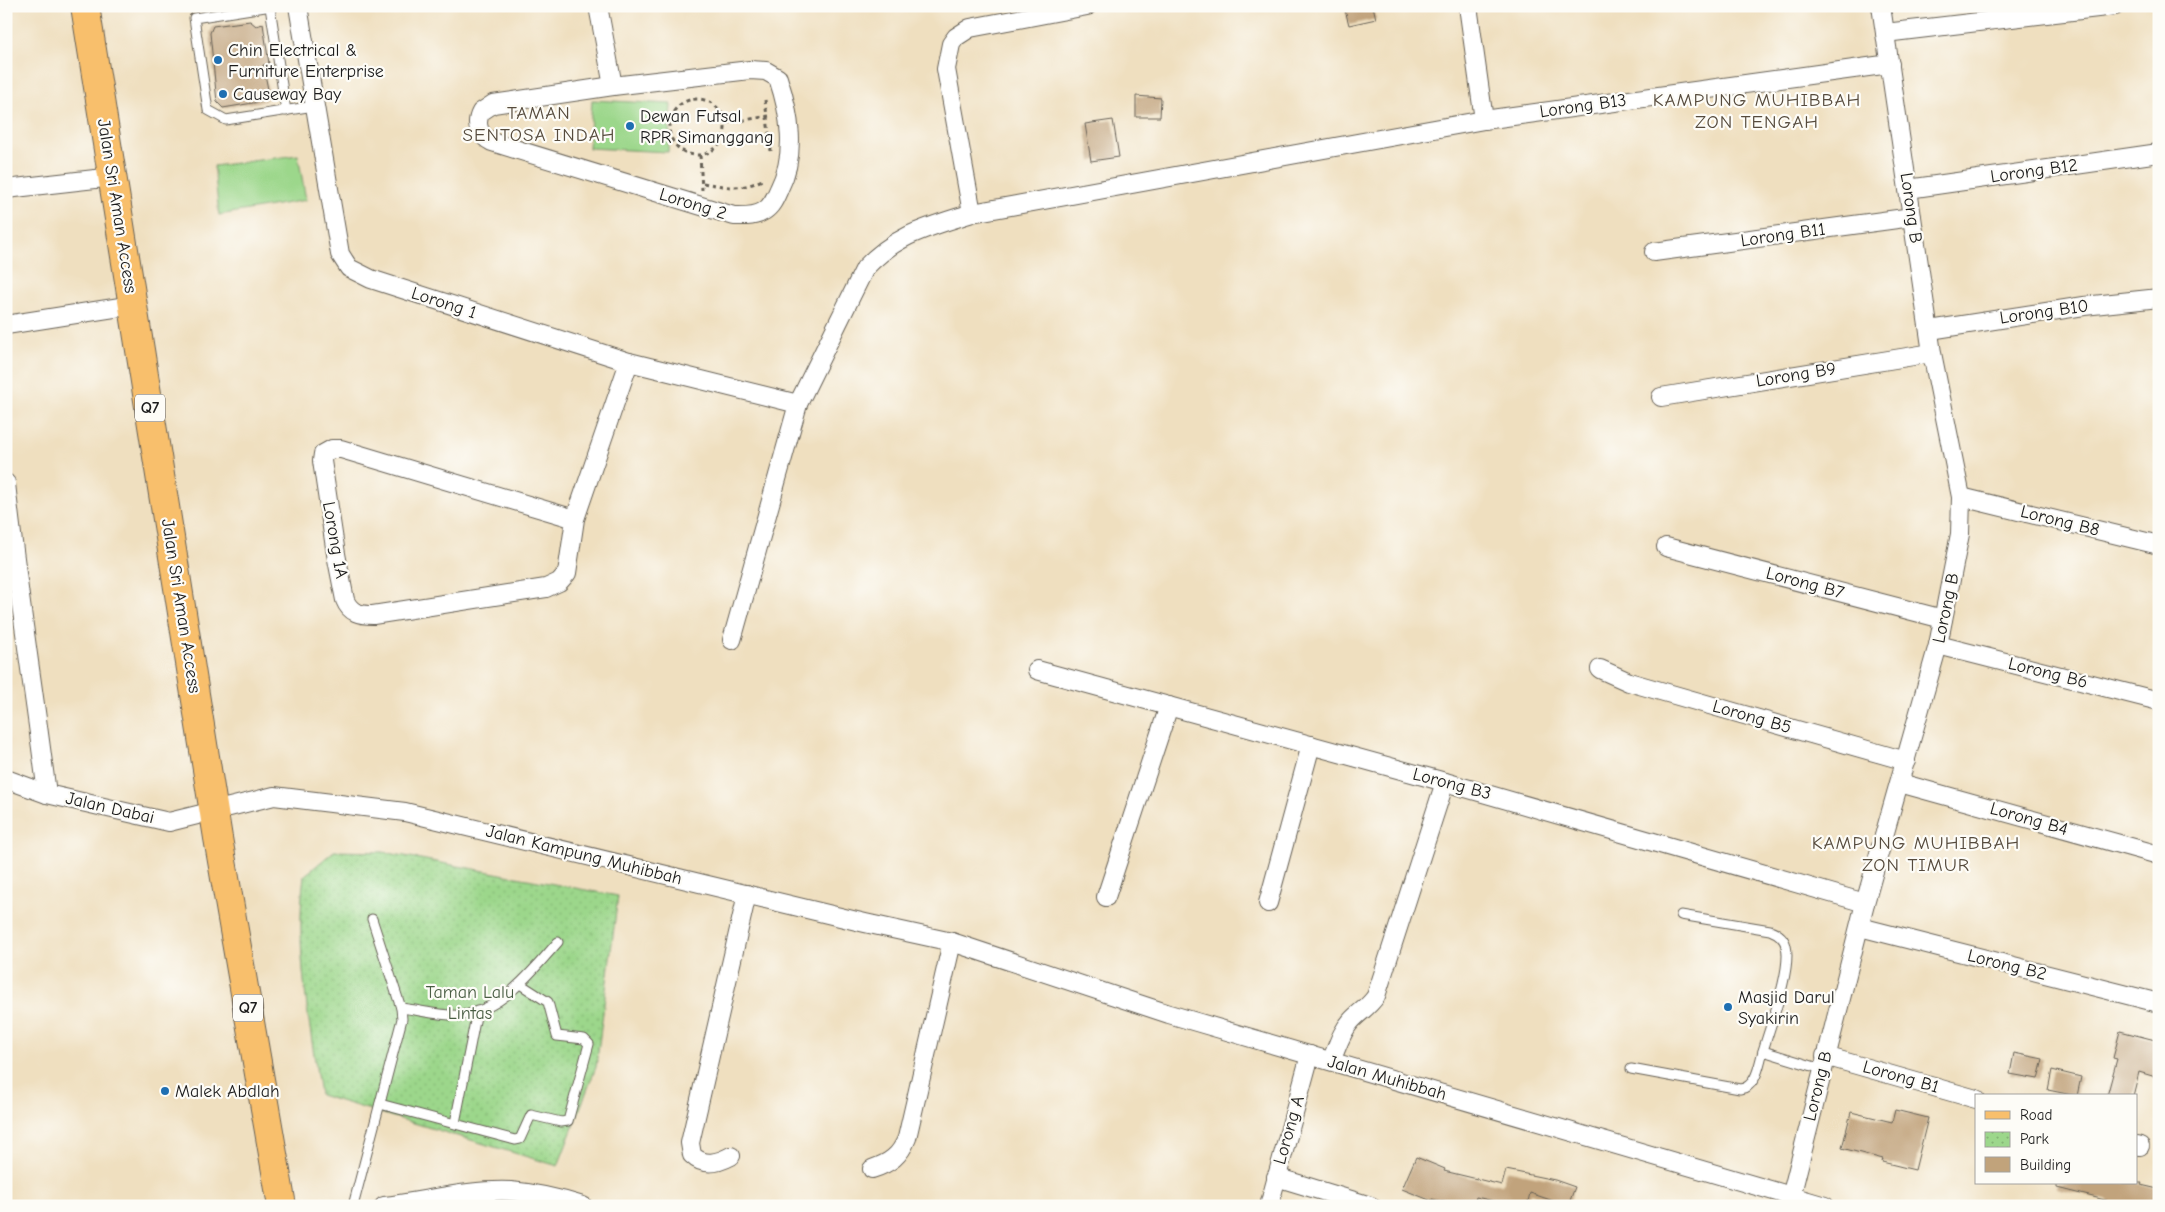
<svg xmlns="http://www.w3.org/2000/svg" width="2165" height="1212" viewBox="0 0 2165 1212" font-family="'Comic Neue',sans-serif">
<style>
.park{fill:url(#park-dots);stroke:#5c7a54}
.garden{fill:#9cd78b;stroke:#5c7a54}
.building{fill:#c1a37b}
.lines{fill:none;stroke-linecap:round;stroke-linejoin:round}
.lane-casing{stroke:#666055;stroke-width:11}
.street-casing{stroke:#666055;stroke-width:20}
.primary-casing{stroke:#666055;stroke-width:30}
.path{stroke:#666055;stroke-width:3;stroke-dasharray:4 4;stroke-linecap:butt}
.lane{stroke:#fff;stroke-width:9}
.street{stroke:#fff;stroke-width:18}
.primary{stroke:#f8bf6c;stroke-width:28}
.poi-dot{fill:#1f6fb2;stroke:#fdfcf7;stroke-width:2}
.labels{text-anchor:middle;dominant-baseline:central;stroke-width:4.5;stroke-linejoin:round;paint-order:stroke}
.shield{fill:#fdfcf7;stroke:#605f5e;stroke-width:1}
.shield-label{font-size:16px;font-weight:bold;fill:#1c1c1c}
.poi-label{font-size:18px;fill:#1c1c1c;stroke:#fdfcf7;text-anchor:start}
.street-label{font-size:18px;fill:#1c1c1c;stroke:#fdfcf7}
.park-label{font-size:18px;fill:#495d43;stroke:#fdfcf7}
.neighbourhood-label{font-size:19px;letter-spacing:1px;fill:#564b3d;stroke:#fdfcf7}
</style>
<defs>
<pattern id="park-dots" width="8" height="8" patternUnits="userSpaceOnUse" patternTransform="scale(1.25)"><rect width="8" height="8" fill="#9cd78b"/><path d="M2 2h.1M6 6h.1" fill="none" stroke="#86b877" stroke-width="1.8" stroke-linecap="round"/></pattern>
</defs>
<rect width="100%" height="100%" fill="#fdfcf7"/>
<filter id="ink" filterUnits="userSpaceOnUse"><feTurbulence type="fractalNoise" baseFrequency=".02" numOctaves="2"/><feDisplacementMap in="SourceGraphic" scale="10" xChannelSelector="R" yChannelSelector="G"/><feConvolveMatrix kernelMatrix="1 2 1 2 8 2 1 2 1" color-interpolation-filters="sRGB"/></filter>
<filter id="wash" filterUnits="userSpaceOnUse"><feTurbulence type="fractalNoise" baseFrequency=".0096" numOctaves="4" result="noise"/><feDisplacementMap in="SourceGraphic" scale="20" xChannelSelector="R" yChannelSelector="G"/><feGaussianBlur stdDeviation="1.12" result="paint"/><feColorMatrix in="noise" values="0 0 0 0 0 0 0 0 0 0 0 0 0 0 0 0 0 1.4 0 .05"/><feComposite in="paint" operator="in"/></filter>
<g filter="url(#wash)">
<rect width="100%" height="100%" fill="#efdfbf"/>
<path class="park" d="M334,851L383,852L618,896L596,1067L558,1166L320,1095C310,1023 294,949 304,876Z"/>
<g class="garden">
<polygon points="592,100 671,104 668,152 589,148"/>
<polygon points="298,155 306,200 219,215 214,166"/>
</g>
<g id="blocks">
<g class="building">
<polygon points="1344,6 1373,6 1376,19 1349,25"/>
<polygon points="250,21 256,26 263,24 269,64 263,65 269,94 265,101 223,108 217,102 210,33 213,26"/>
<polygon points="1136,96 1161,98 1160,117 1136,117"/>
<polygon points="1113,120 1119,157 1091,161 1085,124"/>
<polygon points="2120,1031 2159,1041 2159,1078 2139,1072 2133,1096 2107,1096 2117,1059 2113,1058"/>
<polygon points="2014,1053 2043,1059 2038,1079 2010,1074"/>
<polygon points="2052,1070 2081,1077 2077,1096 2048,1090"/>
<polygon points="1895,1110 1928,1118 1915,1170 1882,1162 1883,1159 1842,1148 1851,1112 1892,1122"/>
<polygon points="1416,1157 1445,1169 1444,1171 1502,1185 1506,1170 1555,1180 1575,1187 1568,1206 1530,1193 1527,1206 1515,1206 1476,1197 1474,1206 1460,1206 1432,1199 1432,1201 1402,1189"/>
<polygon points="2057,1183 2142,1183 2141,1185 2158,1189 2154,1206 2108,1206 2109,1201 2057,1188"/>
</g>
</g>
</g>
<g filter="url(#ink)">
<use href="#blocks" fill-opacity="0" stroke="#666055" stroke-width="1"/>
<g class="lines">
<g class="lane-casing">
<g id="lane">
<polyline points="272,6 194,18 208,110 226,120 314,106"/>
<polyline points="270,7 286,111"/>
<path d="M1681,915L1770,930C1778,933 1784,937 1786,946C1792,969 1770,1026 1763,1051"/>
<path d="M401,1008C420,1010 443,1017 462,1015C503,1010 533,970 558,942"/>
<path d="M1631,1069L1740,1089C1757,1087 1759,1064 1763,1051L1822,1069"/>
<polyline points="380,1104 515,1140 520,1139 531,1115 561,1122 568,1121 589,1044 584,1039 557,1036 548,1002 520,984"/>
<polyline points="455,1123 477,1011"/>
<polyline points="353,1206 402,1019 401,1008 372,919"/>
</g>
</g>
<g class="street-casing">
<g id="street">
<polyline points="298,6 340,254 349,268 371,279 629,362 798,404"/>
<polyline points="598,6 613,86"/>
<polyline points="1468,6 1484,120"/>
<polyline points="1885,33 2115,6"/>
<path d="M750,70L766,71L778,78C790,114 797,154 779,189C775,198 772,206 764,211C755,217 744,216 734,216L492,142C480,136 474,125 481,112L493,104L613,86Z"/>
<polyline points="6,189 113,177"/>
<polyline points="1908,189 2159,153"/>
<polyline points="972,213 946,69 951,44 956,37 970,28 1087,6"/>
<polyline points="1654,252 1912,217"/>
<polyline points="6,325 133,305"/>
<polyline points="1930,330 2084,306 2159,298"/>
<polyline points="1661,397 1932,353"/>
<path d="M6,483C17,587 34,690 47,794"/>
<polyline points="1961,497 2159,545"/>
<path d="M575,519L341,449H332L323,454L322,461L336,554L345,600C350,613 360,615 373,615L546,588L559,582L567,573L575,519L629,362"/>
<polyline points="1666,547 1943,619"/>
<path d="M732,640L798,404L865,268C897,234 929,227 972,213L1484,120L1890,64"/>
<polyline points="1938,645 2159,701"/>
<polyline points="1600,669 1629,682 1906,761"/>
<polyline points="1037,670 1445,782 1865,903"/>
<polyline points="6,779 47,794 169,822 274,796 405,812 865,923 952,942 1169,1014 1825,1206"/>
<polyline points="1900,783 2159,855"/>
<polyline points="1106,897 1169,706"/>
<polyline points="1268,903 1311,745"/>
<polyline points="1860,927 2155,1002"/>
<polyline points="1825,1056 1976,1099"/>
<path d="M1331,1061C1337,1048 1341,1032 1351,1021C1359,1012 1369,1007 1376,996L1445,782"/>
<polyline points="2136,1145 2140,1146"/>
<path d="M731,1156C718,1163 704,1167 692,1155L690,1143L747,894"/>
<path d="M872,1169C890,1163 900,1156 907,1138L952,942"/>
<polyline points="1276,1177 1371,1206"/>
<polyline points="1791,1197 1865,903 1938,645 1960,534 1961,497 1932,353 1881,6"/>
<path d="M384,1206C426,1201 469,1189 511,1191C536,1193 560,1199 583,1206"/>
<polyline points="1269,1206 1310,1055"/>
</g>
</g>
<g class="primary-casing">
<polyline id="primary" points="85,6 218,838 282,1206"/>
</g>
<g class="path">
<circle cx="697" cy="127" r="28"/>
<polyline points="765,100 771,151"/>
<polyline points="726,123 769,116"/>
<polyline points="700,155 702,190"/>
<path d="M703,183C728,187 741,191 764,179"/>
</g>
<use href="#lane" class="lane"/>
<use href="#street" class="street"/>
<use href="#primary" class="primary"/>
</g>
</g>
<g class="poi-dot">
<circle cx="218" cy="60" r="5"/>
<circle cx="223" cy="94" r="5"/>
<circle cx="630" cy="126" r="5"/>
<circle cx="1728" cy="1007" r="5"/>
<circle cx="165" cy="1091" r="5"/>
</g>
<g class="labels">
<g class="shield">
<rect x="135" y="394.5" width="30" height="27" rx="4"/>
<rect x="233" y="994.5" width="30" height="27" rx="4"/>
</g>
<g class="shield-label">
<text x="150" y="408">Q7</text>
<text x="248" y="1008">Q7</text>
</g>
<g class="poi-label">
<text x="228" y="50">Chin Electrical &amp;<tspan x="228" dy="21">Furniture Enterprise</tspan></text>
<text x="233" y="94">Causeway Bay</text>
<text x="640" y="116">Dewan Futsal<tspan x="640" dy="21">RPR Simanggang</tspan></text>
<text x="1738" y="997">Masjid Darul<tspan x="1738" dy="21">Syakirin</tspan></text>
<text x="175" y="1091">Malek Abdlah</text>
</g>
<g class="street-label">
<text transform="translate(1583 106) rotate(-8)">Lorong B13</text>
<text transform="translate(2034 171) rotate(-8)">Lorong B12</text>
<text transform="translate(693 204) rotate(17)">Lorong 2</text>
<text transform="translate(117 206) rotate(81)">Jalan Sri Aman Access</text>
<text transform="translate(1911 208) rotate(82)">Lorong B</text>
<text transform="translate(1783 235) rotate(-8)">Lorong B11</text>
<text transform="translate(444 303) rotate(18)">Lorong 1</text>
<text transform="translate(2044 312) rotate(-8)">Lorong B10</text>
<text transform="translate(1796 375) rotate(-9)">Lorong B9</text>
<text transform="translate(2060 521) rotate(14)">Lorong B8</text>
<text transform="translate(335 540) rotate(80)">Lorong 1A</text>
<text transform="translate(1805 583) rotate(15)">Lorong B7</text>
<text transform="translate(181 606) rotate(81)">Jalan Sri Aman Access</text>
<text transform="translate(1946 608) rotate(-78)">Lorong B</text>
<text transform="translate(2048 673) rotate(14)">Lorong B6</text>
<text transform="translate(1752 717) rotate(16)">Lorong B5</text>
<text transform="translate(1452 784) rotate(15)">Lorong B3</text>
<text transform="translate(110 808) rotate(13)">Jalan Dabai</text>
<text transform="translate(2029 819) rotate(16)">Lorong B4</text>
<text transform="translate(584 855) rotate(14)">Jalan Kampung Muhibbah</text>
<text transform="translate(2007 965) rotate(14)">Lorong B2</text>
<text transform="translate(1901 1077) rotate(16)">Lorong B1</text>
<text transform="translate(1387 1078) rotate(16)">Jalan Muhibbah</text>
<text transform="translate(1818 1086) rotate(-76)">Lorong B</text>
<text transform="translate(1289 1130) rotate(-74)">Lorong A</text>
</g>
<g class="park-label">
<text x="470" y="992">Taman Lalu<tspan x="470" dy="21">Lintas</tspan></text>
</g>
<g class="neighbourhood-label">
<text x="1757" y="100">KAMPUNG MUHIBBAH<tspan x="1757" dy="22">ZON TENGAH</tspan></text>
<text x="539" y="113">TAMAN<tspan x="539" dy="22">SENTOSA INDAH</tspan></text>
<text x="1916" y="843">KAMPUNG MUHIBBAH<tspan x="1916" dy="22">ZON TIMUR</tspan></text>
</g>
</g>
<rect width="2165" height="1212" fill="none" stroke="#fdfcf7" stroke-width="25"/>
<rect x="1975" y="1094" width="162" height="90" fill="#fdfcf7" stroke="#a3a29f"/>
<rect x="1985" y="1111" width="25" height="8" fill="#f8bf6c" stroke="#a3a29f"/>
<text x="2020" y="1120" font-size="15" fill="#1c1c1c">Road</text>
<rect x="1985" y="1132" width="25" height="15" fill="url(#park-dots)" stroke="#a3a29f"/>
<text x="2020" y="1144" font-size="15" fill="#1c1c1c">Park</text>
<rect x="1985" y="1157" width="25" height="15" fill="#c1a37b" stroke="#a3a29f"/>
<text x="2020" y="1170" font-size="15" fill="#1c1c1c">Building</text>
</svg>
